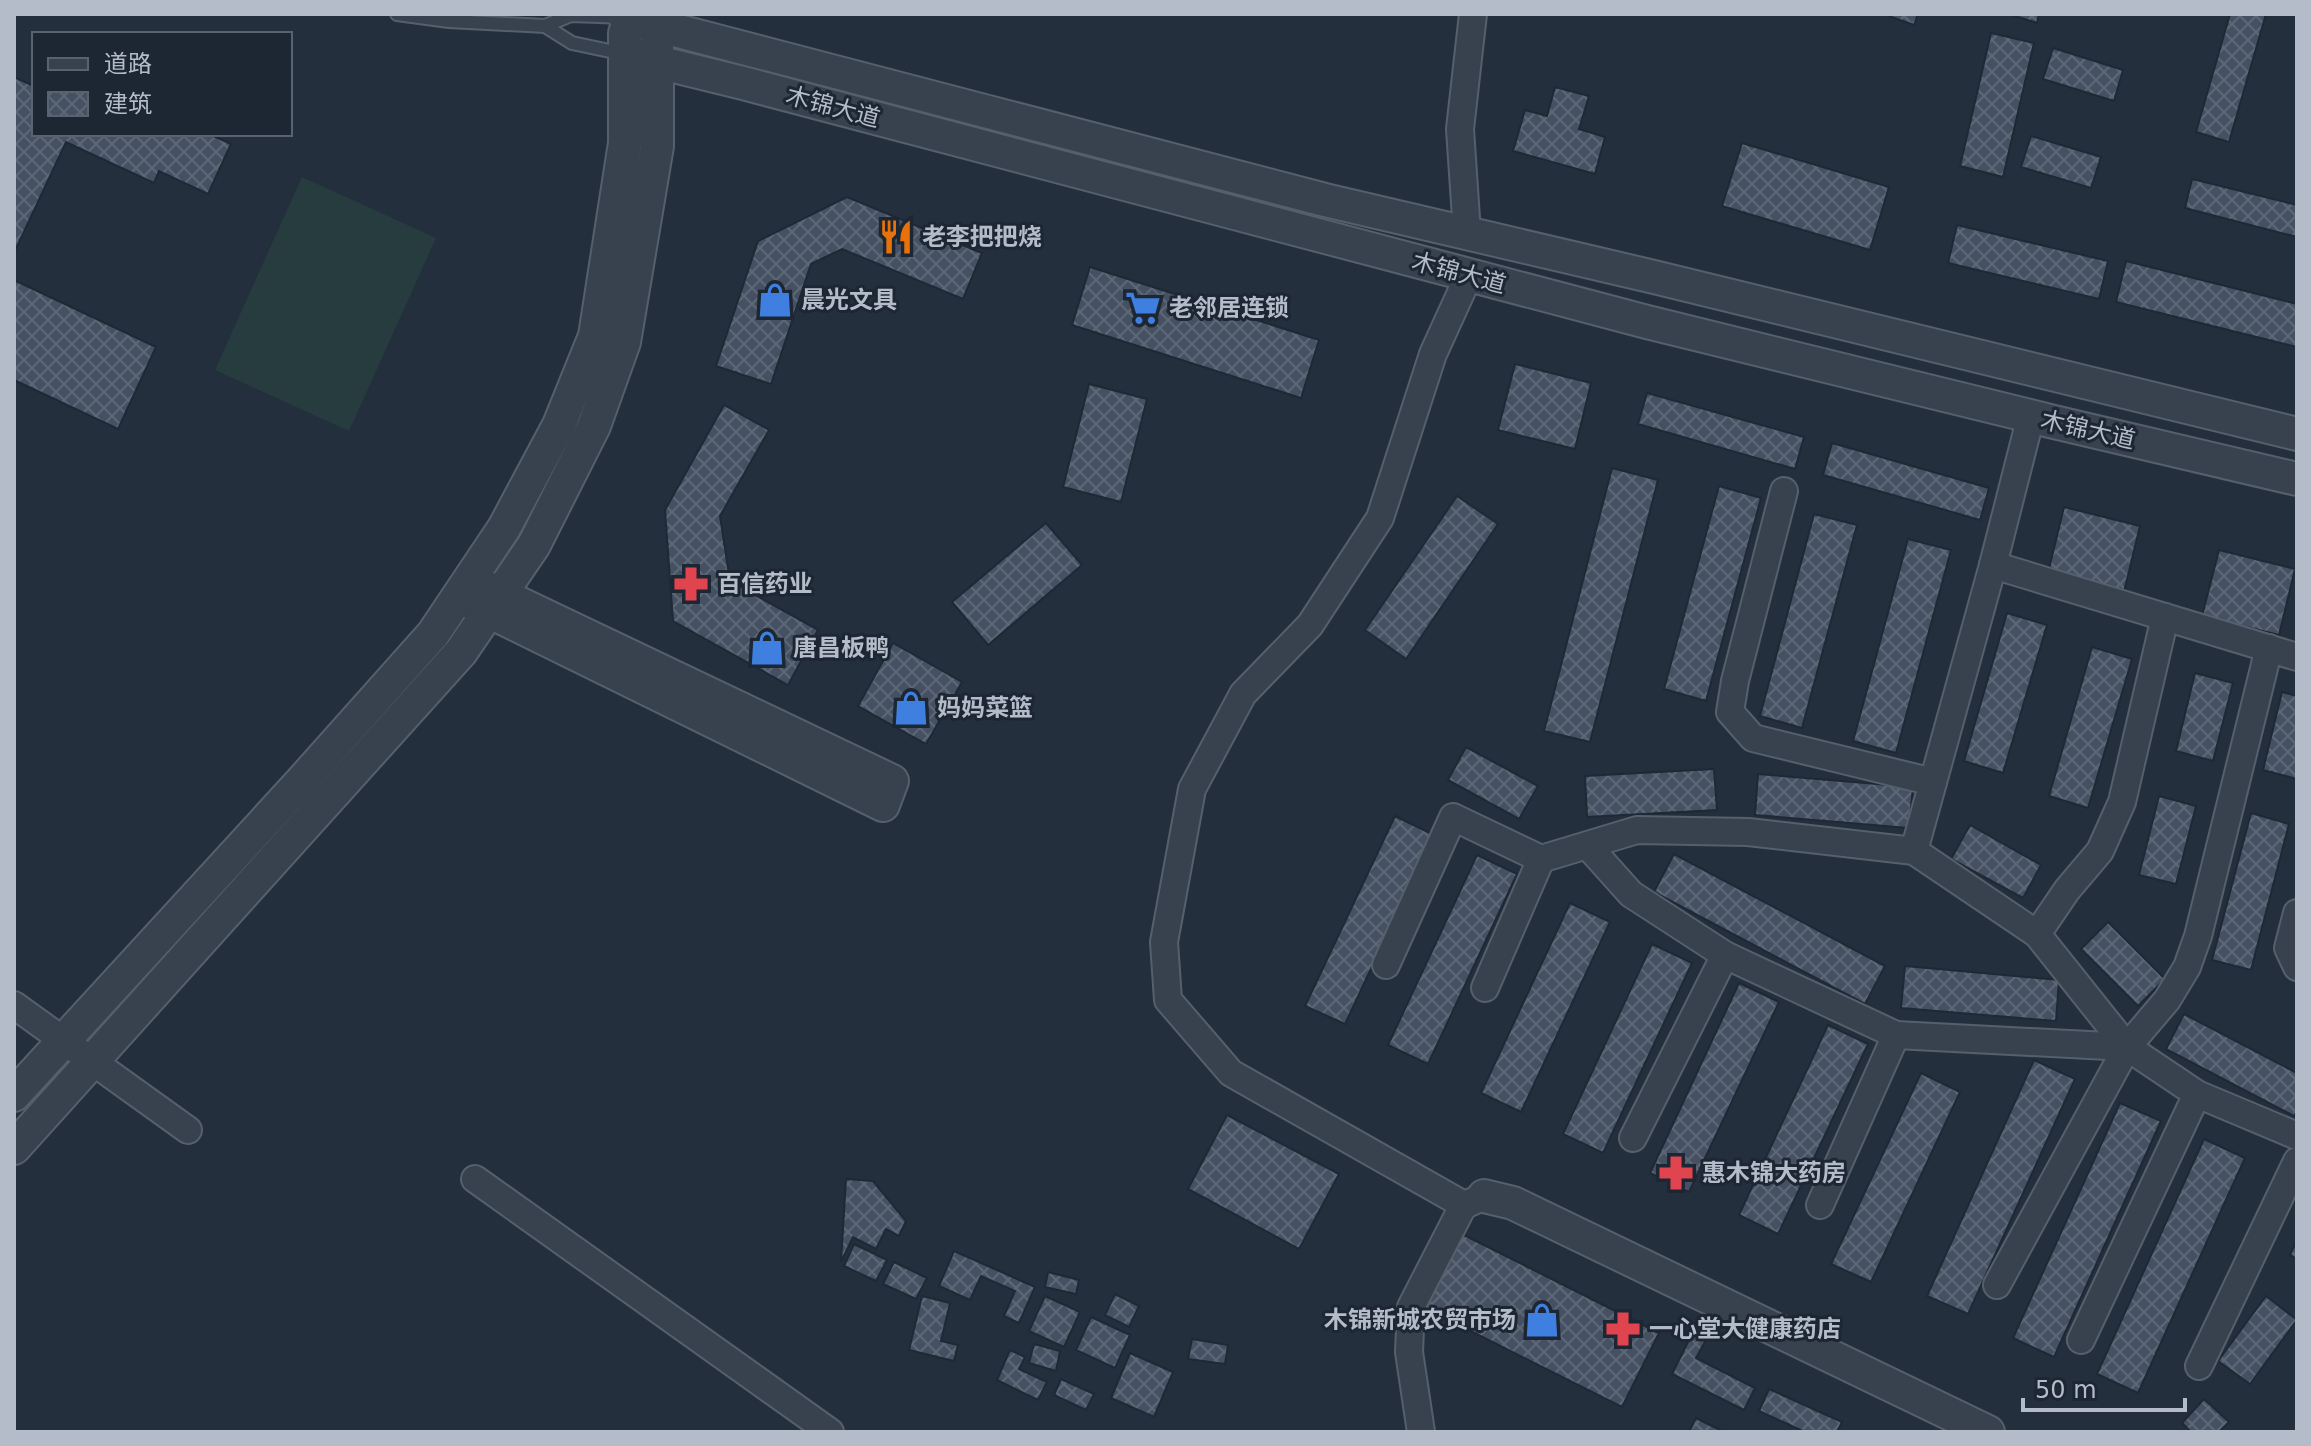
<svg xmlns="http://www.w3.org/2000/svg" width="2311" height="1446" viewBox="0 0 2311 1446" font-family="'DejaVu Sans','Noto Sans SC',sans-serif">
<style>
.grass{fill:#263c3f}
.building{fill:url(#building-cross-hatch);stroke:#1f2835;stroke-width:2}
.lines{fill:none;stroke-linecap:round;stroke-linejoin:round}
.service-casing{stroke:#565f6c;stroke-width:16}
.minor-casing{stroke:#565f6c;stroke-width:30}
.tertiary-casing{stroke:#565f6c;stroke-width:36}
.service{stroke:#38414e;stroke-width:12}
.minor{stroke:#38414e;stroke-width:26}
.tertiary{stroke:#38414e;stroke-width:32}
.labels{text-anchor:middle;dominant-baseline:central;stroke-width:6;stroke-linejoin:round;paint-order:stroke}
.street-label{font-size:24px;fill:#b4bcc9;stroke:#1d2633}
.poi-label{font-size:24px;font-weight:bold;fill:#b4bcc9;stroke:#1d2633;text-anchor:start}
</style>
<defs>
<pattern id="building-cross-hatch" width="8" height="8" patternUnits="userSpaceOnUse" patternTransform="scale(2)"><rect width="8" height="8" fill="#455162"/><path d="M0 0l8 8M0 8l8-8" fill="none" stroke="#5d6877"/></pattern>
</defs>
<rect width="100%" height="100%" fill="#242f3e"/>
<polygon class="grass" points="302,177 436,238 349,431 215,370"/>
<g class="building">
<polygon points="1883,14 1918,14 1914,25"/>
<polygon points="2009,14 2039,14 2037,23"/>
<polygon points="2230,14 2266,14 2229,142 2196,132"/>
<polygon points="1991,33 2034,43 2003,177 1960,166"/>
<polygon points="2053,48 2123,70 2114,101 2043,79"/>
<polygon points="14,77 34,86 34,134 209,134 231,144 208,194 159,171 154,183 66,142 14,253"/>
<polygon points="1555,87 1589,96 1579,129 1605,137 1595,174 1513,151 1525,110 1547,116"/>
<polygon points="2031,136 2101,157 2091,188 2021,167"/>
<polygon points="1742,143 1889,187 1870,250 1722,206"/>
<polygon points="2192,179 2297,205 2297,237 2185,208"/>
<polygon points="847,197 982,253 963,299 842,249 811,264 771,384 716,366 758,241"/>
<polygon points="1957,225 2108,261 2099,299 1948,263"/>
<polygon points="2126,261 2297,304 2297,347 2116,302"/>
<polygon points="1090,267 1319,340 1301,398 1072,325"/>
<polygon points="14,280 156,347 118,429 14,380"/>
<polygon points="1515,364 1591,383 1575,449 1498,430"/>
<polygon points="1089,384 1147,399 1121,502 1063,487"/>
<polygon points="1647,393 1804,437 1795,469 1638,424"/>
<polygon points="724,405 769,430 720,516 730,581 818,630 788,685 673,621 665,510"/>
<polygon points="1832,443 1989,488 1980,520 1823,475"/>
<polygon points="1612,468 1658,480 1590,742 1544,731"/>
<polygon points="1719,486 1761,498 1706,701 1664,689"/>
<polygon points="1457,496 1498,524 1406,659 1365,630"/>
<polygon points="2064,507 2140,526 2124,592 2048,573"/>
<polygon points="1814,514 1857,525 1802,728 1760,716"/>
<polygon points="1046,523 1082,565 988,645 952,602"/>
<polygon points="1908,539 1951,550 1896,753 1853,741"/>
<polygon points="2219,550 2295,569 2279,635 2202,616"/>
<polygon points="2007,613 2047,625 2003,773 1964,761"/>
<polygon points="893,643 962,682 926,744 858,706"/>
<polygon points="2092,647 2132,659 2088,808 2049,796"/>
<polygon points="2195,673 2233,683 2213,761 2176,751"/>
<polygon points="2282,692 2297,696 2297,779 2263,770"/>
<polygon points="1466,747 1538,786 1519,819 1448,780"/>
<polygon points="1714,769 1717,810 1587,817 1585,776"/>
<polygon points="1758,774 1913,787 1909,828 1755,815"/>
<polygon points="2159,796 2196,806 2176,884 2139,875"/>
<polygon points="2251,813 2289,824 2251,970 2212,960"/>
<polygon points="1395,816 1434,835 1345,1024 1305,1006"/>
<polygon points="1970,825 2041,865 2023,898 1951,859"/>
<polygon points="1674,854 1885,966 1865,1004 1654,892"/>
<polygon points="1477,855 1517,874 1428,1064 1388,1045"/>
<polygon points="1570,903 1610,922 1521,1112 1481,1093"/>
<polygon points="2108,922 2165,979 2138,1006 2081,949"/>
<polygon points="1652,944 1692,963 1603,1153 1563,1134"/>
<polygon points="1905,966 2059,980 2056,1021 1901,1008"/>
<polygon points="1739,983 1779,1002 1689,1192 1650,1173"/>
<polygon points="2184,1014 2297,1073 2297,1111 2294,1116 2166,1049"/>
<polygon points="1828,1025 1868,1044 1778,1234 1739,1215"/>
<polygon points="2034,1060 2075,1079 1968,1314 1927,1296"/>
<polygon points="1921,1073 1960,1092 1871,1282 1831,1264"/>
<polygon points="2120,1103 2161,1121 2054,1357 2013,1338"/>
<polygon points="1227,1115 1339,1174 1299,1249 1188,1189"/>
<polygon points="2204,1139 2245,1158 2138,1393 2097,1374"/>
<polygon points="846,1179 873,1181 906,1221 899,1236 886,1229 876,1249 853,1237 841,1262"/>
<polygon points="1462,1234 1659,1333 1622,1407 1425,1308"/>
<polygon points="2297,1240 2297,1259 2290,1255"/>
<polygon points="854,1244 887,1260 876,1281 844,1266"/>
<polygon points="954,1251 1035,1287 1019,1323 1004,1316 1015,1291 981,1276 970,1300 939,1286"/>
<polygon points="894,1262 927,1278 916,1299 883,1284"/>
<polygon points="1048,1272 1079,1280 1076,1294 1045,1287"/>
<polygon points="1115,1294 1139,1306 1129,1327 1105,1315"/>
<polygon points="922,1296 950,1303 941,1341 958,1345 954,1361 909,1350"/>
<polygon points="1045,1296 1080,1312 1064,1347 1029,1331"/>
<polygon points="2266,1296 2297,1320 2250,1384 2218,1361"/>
<polygon points="1091,1317 1130,1335 1115,1368 1076,1350"/>
<polygon points="1692,1334 1706,1340 1696,1358 1755,1388 1744,1410 1672,1374"/>
<polygon points="1192,1339 1228,1345 1225,1364 1188,1359"/>
<polygon points="1034,1344 1060,1351 1056,1371 1029,1363"/>
<polygon points="1010,1350 1025,1357 1019,1369 1047,1382 1038,1400 997,1380"/>
<polygon points="1130,1353 1173,1372 1154,1417 1111,1398"/>
<polygon points="1061,1379 1094,1394 1086,1410 1054,1395"/>
<polygon points="1769,1389 1842,1422 1837,1432 1805,1432 1759,1411"/>
<polygon points="2204,1399 2229,1422 2219,1432 2191,1432 2182,1423"/>
<polygon points="1696,1418 1724,1432 1689,1432"/>
</g>
<g class="lines">
<g class="service-casing">
<g id="service">
<polyline points="397,14 449,21 545,26 571,15 625,17"/>
<polyline points="545,26 572,43 624,54"/>
</g>
</g>
<g class="minor-casing">
<g id="minor">
<polyline points="1467,233 1460,129 1473,14"/>
<polyline points="1784,491 1735,681 1730,712 1753,738 1933,782"/>
<polyline points="1993,565 2031,416"/>
<polyline points="1588,846 1631,894 1725,955 1896,1035 2127,1047 1997,1285"/>
<polyline points="1914,851 1993,565 2297,657"/>
<polyline points="2297,913 2288,948 2297,967"/>
<polyline points="2037,934 2067,890 2100,851 2122,802 2165,617"/>
<polyline points="1386,965 1453,817 1541,859 1637,830 1748,832 1914,851 2037,934 2127,1047 2197,1094 2297,1136"/>
<polyline points="1485,988 1541,859"/>
<polyline points="14,1005 188,1130"/>
<polyline points="2127,1047 2167,1000 2187,967 2198,936 2269,648"/>
<polyline points="1633,1138 1725,955"/>
<polyline points="475,1179 830,1432"/>
<polyline points="1464,1205 1231,1073 1168,1000 1164,942 1192,789 1243,694 1310,625 1380,518 1433,354 1469,275"/>
<polyline points="1820,1205 1896,1035"/>
<polyline points="2081,1340 2197,1094"/>
<polyline points="2199,1366 2297,1161"/>
<polyline points="1421,1432 1409,1352 1411,1307 1463,1206 1478,1199"/>
</g>
</g>
<g class="tertiary-casing">
<g id="tertiary">
<polyline points="625,17 1325,200 1654,277 2297,434"/>
<polyline points="625,54 743,83 1647,322 2054,422 2297,479"/>
<polyline points="472,603 883,805 892,781 483,586"/>
<polyline points="14,1095 301,782 433,634 504,528 559,425 595,336 625,143 625,33"/>
<polyline points="14,1148 461,652 534,545 594,426 624,342 657,146 657,43"/>
<polyline points="1484,1196 1513,1203 1988,1432"/>
</g>
</g>
<use href="#service" class="service"/>
<use href="#minor" class="minor"/>
<use href="#tertiary" class="tertiary"/>
</g>
<defs>
<g id="restaurant-bare" transform="scale(2.76)"><path d="M-5-6h1v4h1v-4h1v4h1v-4h1v5L-1.5 .5V6h-2V.5L-5-1ZM5-6V6H3V1.5H1.5Q1.5-4 5-6Z" fill="#e8710a" stroke="#1d2633" stroke-width="2.5" paint-order="stroke"/></g>
<g id="shop-bare" transform="scale(2.76)"><path d="M-5-2.5h2.3a2.7 3.5 0 0 1 5.4 0H5L5.5 6h-11ZM-1.5-2.5h3a1.5 2.3 0 0 0-3 0Z" fill="#3f7fe0" stroke="#1d2633" stroke-width="2.5" paint-order="stroke"/></g>
<g id="supermarket-bare" transform="scale(2.76)"><path d="M-6-5.5h2.5l.6 2H6L4.5 2H-2.5L-4.4-4H-6ZM-1.5 3.2a1.3 1.3 0 1 0 .1 0ZM3 3.2a1.3 1.3 0 1 0 .1 0Z" fill="#3f7fe0" stroke="#1d2633" stroke-width="2.5" paint-order="stroke"/></g>
<g id="pharmacy-bare" transform="scale(2.76)"><path d="M-2-6h4v4h4v4h-4v4h-4v-4h-4v-4h4Z" fill="#e0444e" stroke="#1d2633" stroke-width="2.5" paint-order="stroke"/></g>
</defs>
<g fill-rule="evenodd">
<use href="#restaurant-bare" x="896" y="237"/>
<use href="#shop-bare" x="775" y="300"/>
<use href="#supermarket-bare" x="1143" y="308"/>
<use href="#pharmacy-bare" x="691" y="584"/>
<use href="#shop-bare" x="767" y="648"/>
<use href="#shop-bare" x="911" y="708"/>
<use href="#pharmacy-bare" x="1676" y="1173"/>
<use href="#shop-bare" x="1542" y="1320"/>
<use href="#pharmacy-bare" x="1623" y="1329"/>
</g>
<g class="labels">
<g class="street-label">
<text transform="translate(833 107) rotate(15)">木锦大道</text>
<text transform="translate(1459 273) rotate(15)">木锦大道</text>
<text transform="translate(2088 430) rotate(13)">木锦大道</text>
</g>
<g class="poi-label">
<text x="922" y="237">老李把把烧</text>
<text x="801" y="300">晨光文具</text>
<text x="1169" y="308">老邻居连锁</text>
<text x="717" y="584">百信药业</text>
<text x="793" y="648">唐昌板鸭</text>
<text x="937" y="708">妈妈菜篮</text>
<text x="1702" y="1173">惠木锦大药房</text>
<text x="1516" y="1320" text-anchor="end">木锦新城农贸市场</text>
<text x="1649" y="1329">一心堂大健康药店</text>
</g>
</g>
<rect width="2311" height="1446" fill="none" stroke="#b4bcc9" stroke-width="32"/>
<rect x="32" y="32" width="260" height="104" fill="#1d2633" stroke="#59626f" stroke-width="2"/>
<rect x="48" y="58" width="40" height="12" fill="#38414e" stroke="#59626f" stroke-width="2"/>
<text x="104" y="72" font-size="24" fill="#b4bcc9">道路</text>
<rect x="48" y="92" width="40" height="24" fill="url(#building-cross-hatch)" stroke="#59626f" stroke-width="2"/>
<text x="104" y="112" font-size="24" fill="#b4bcc9">建筑</text>
<path d="M2023 1398v12h162v-12" fill="none" stroke="#b4bcc9" stroke-width="4"/>
<text x="2035" y="1398" font-size="24" fill="#b4bcc9" stroke="#1d2633" stroke-width="6" paint-order="stroke">50 m</text>
</svg>
